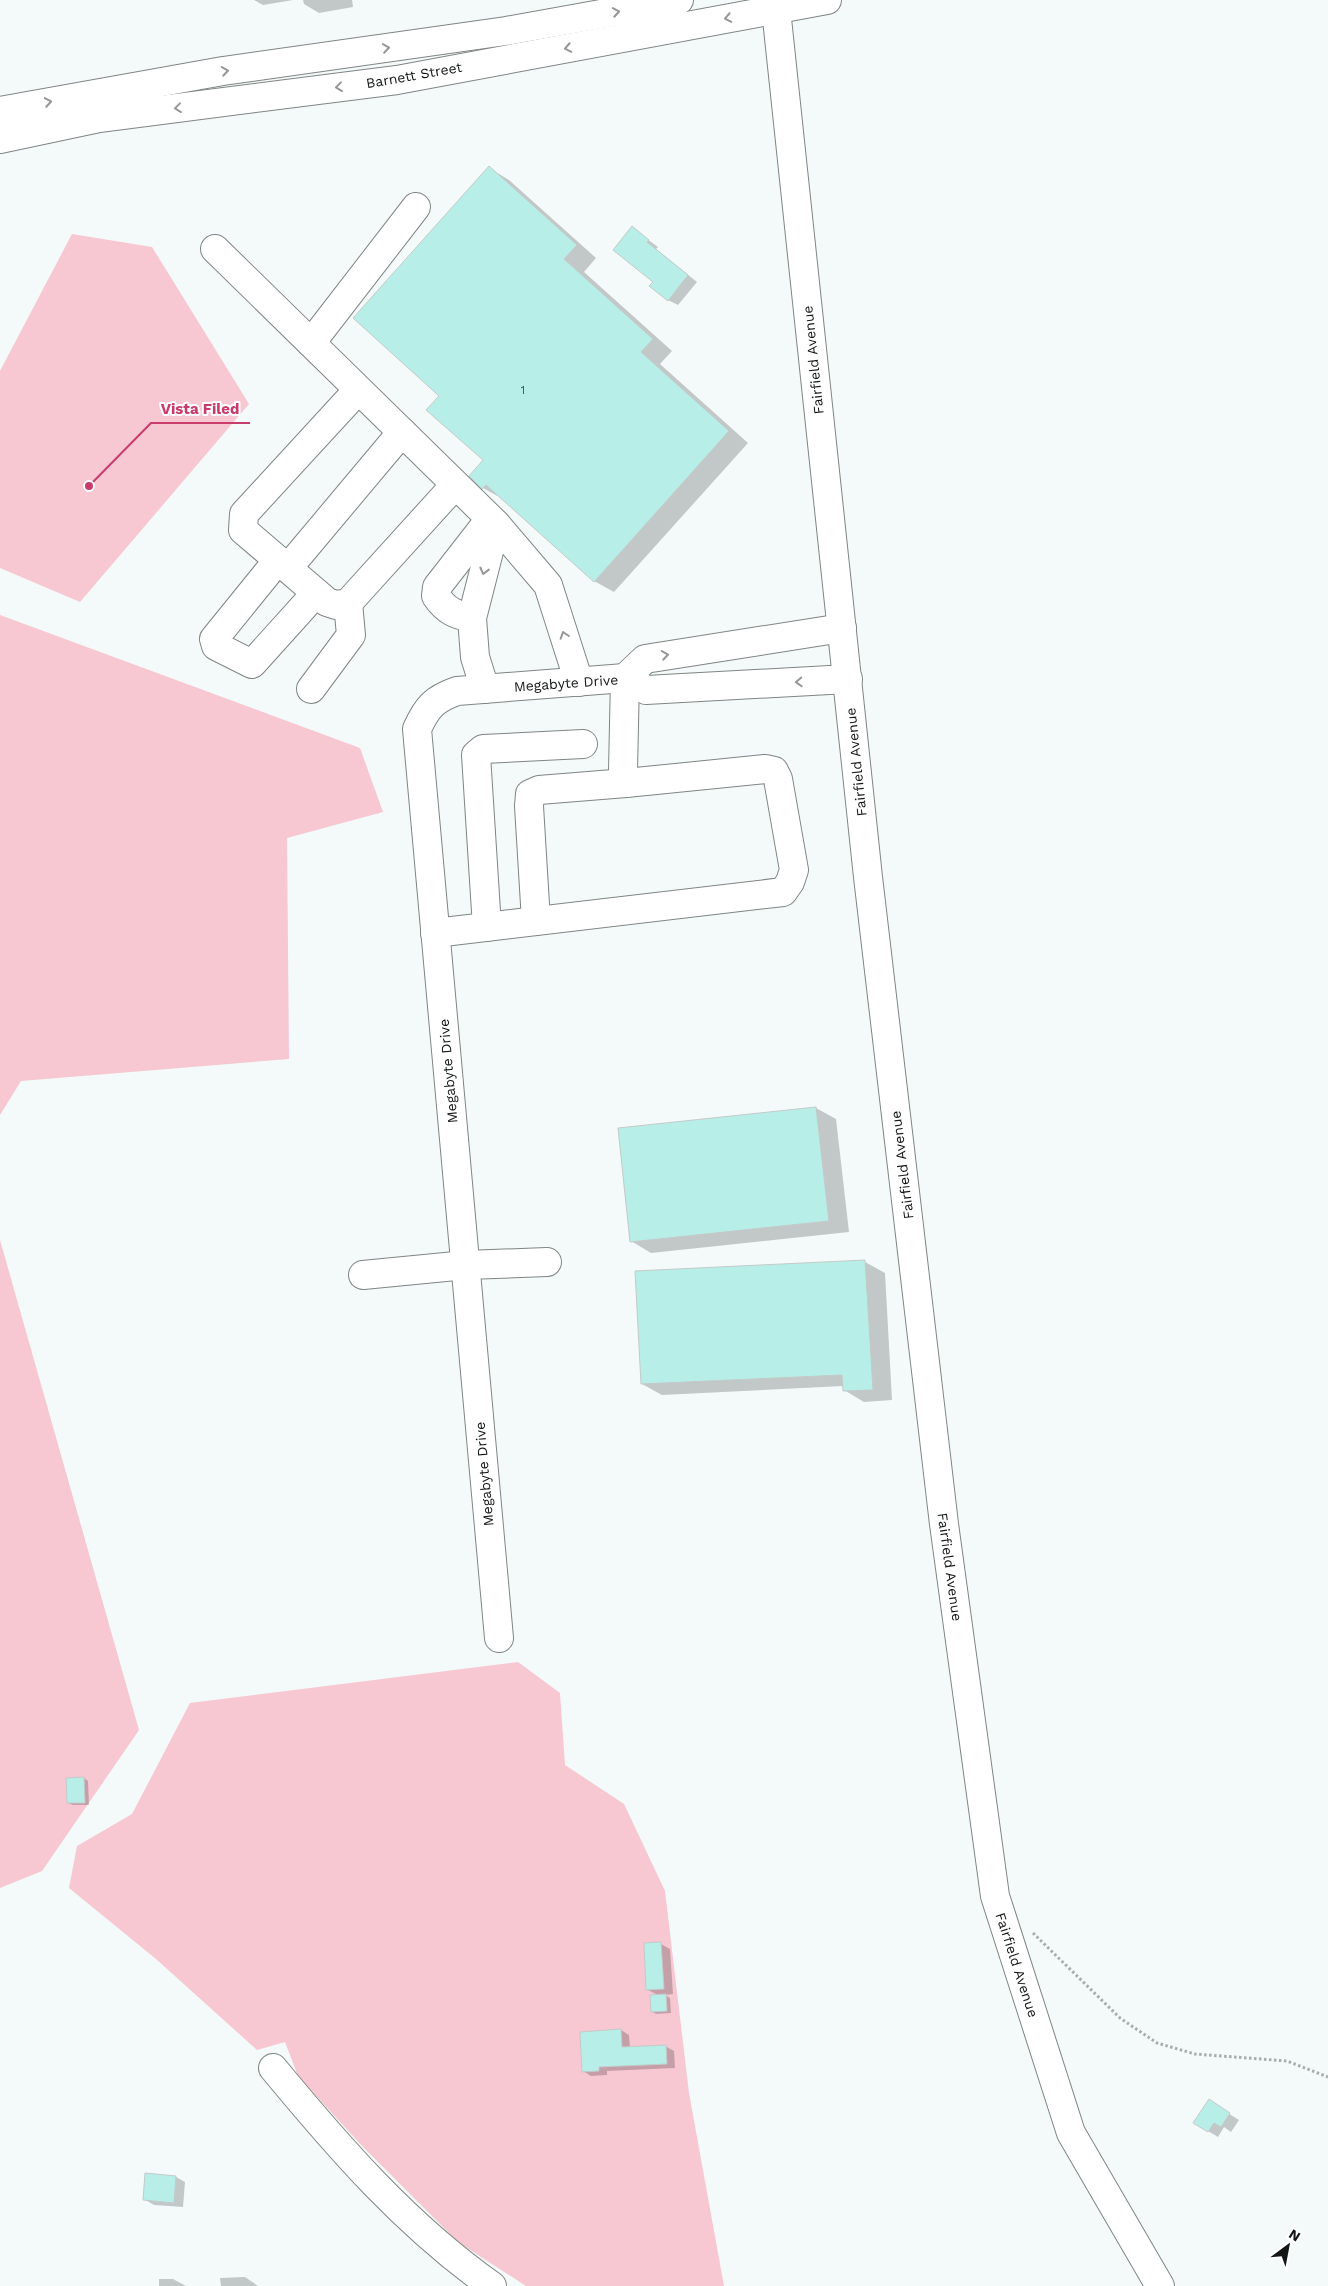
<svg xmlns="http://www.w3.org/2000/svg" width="1328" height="2286" viewBox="0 0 1328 2286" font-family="'Work Sans',sans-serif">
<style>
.green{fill:#f7c7d2}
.shadow{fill:#0003}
.building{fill:#b7efe8;stroke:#c4cac9}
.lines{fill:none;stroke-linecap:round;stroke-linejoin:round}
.minor-casing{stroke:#7f8584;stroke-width:30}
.major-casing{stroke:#7f8584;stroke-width:30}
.path{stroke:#a7adac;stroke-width:3;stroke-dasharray:2.5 2.5;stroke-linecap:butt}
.minor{stroke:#fff;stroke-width:28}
.major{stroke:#fff;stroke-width:28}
.oneway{stroke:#959696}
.labels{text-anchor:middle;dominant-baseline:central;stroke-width:4;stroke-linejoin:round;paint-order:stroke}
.number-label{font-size:11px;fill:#3d4c4a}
.street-label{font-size:14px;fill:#141616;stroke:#fff}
.leader{fill:none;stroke:#c83c6d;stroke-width:2}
.callout-dot{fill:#c83c6d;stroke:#fff;stroke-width:2}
.callout-label{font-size:15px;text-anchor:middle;font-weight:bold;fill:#c83c6d;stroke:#fff;stroke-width:4;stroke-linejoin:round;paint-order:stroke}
</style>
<rect width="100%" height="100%" fill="#f3faf9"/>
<g class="green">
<polygon points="72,234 152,247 249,404 80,602 0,568 0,371"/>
<polygon points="0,615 360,748 383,812 287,838 289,1059 21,1081 0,1115"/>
<polygon points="0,1240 139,1730 42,1871 0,1888"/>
<polygon points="518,1662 560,1693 565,1765 624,1804 665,1891 689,2093 724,2286 526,2286 458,2242 363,2147 298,2076 285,2042 257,2050 156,1959 69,1888 77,1846 132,1814 190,1703"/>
</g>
<g class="shadow">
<polygon points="254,0 293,0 263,5"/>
<polygon points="303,0 352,0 353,7 319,13 304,4"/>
<polygon points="489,168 509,180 596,258 584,272 672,351 660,364 748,443 614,592 594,581 503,499 483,488 484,460 441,395"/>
<polygon points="632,228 658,247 656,249 697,282 678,305 668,300 655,282"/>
<polygon points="816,1108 836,1119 849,1232 651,1253 631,1241"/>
<polygon points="865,1262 885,1273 892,1400 864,1402 844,1390 843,1386 662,1395 642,1384"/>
<polygon points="84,1778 88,1781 89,1805 73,1805 68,1803"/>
<polygon points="661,1944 670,1949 673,1994 665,1995 670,1998 671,2013 656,2014 652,2011 658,1995 648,1990"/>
<polygon points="621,2030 629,2035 630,2048 665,2046 674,2051 675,2068 607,2071 607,2075 591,2076 583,2071"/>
<polygon points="1218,2107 1239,2120 1231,2132 1224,2127 1218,2137 1208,2131"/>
<polygon points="176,2177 185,2182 183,2207 154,2205 144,2199"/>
<polygon points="245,2277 258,2286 221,2286 220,2278"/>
<polygon points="159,2279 173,2279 186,2286 159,2286"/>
</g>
<g class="building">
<polygon points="489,166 577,245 564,259 653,339 641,352 729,431 594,582 486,485 482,489 469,476 483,460 426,410 439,396 353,318"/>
<polygon points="632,226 649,240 647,242 688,275 668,301 649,286 653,282 613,250"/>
<polygon points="816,1107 829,1221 630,1242 618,1128"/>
<polygon points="865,1260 873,1390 843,1391 842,1375 641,1384 635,1271"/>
<polygon points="84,1777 85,1803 67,1803 66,1778"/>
<polygon points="661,1942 664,1989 646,1990 644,1943"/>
<polygon points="666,1994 667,2011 651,2012 650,1995"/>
<polygon points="621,2029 622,2047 666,2045 667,2064 599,2067 599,2071 582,2072 580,2032"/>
<polygon points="1209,2099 1230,2113 1221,2127 1214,2123 1208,2132 1193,2123"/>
<polygon points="145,2173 176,2176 174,2203 143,2200"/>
</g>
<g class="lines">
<g class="minor-casing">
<g id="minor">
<polyline points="775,0 868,877 944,1524 995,1896 1071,2133 1160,2286"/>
<polyline points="215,249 496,524 548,585 579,682"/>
<polyline points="311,343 416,207"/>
<polyline points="358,390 244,514 243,530 327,602 336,605 348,603 455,485"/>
<polyline points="278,560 214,639 216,646 252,664 316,593"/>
<polyline points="288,568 402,432"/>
<path d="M472,618C456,615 446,611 436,596L437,587L490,519"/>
<polyline points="625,678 645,659 842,628"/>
<polyline points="311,689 351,635 348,603"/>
<polyline points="485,689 475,657 472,618 496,524"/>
<polyline points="536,921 529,806 530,794 539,790 626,783"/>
<polyline points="487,927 476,755 483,749 583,744"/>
<polyline points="435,933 783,892 790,882 794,870 778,779 774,771 765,769 626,783 623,771 625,678"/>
<polyline points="363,1275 466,1265 547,1262"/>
<path d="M499,1638L417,729C427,707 434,699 457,691L625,678L646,690L848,679"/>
<path d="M273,2068C340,2149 406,2225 492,2286"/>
</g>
</g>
<g class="major-casing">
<g id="major">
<polyline points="0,111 223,71 506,31 679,0"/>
<polyline points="0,139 99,118 397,80 827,0"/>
</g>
</g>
<polyline class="path" points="1033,1933 1120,2018 1157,2043 1195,2054 1287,2061 1328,2077"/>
<use href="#minor" class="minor"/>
<use href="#major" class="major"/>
</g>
<defs><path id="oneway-chevron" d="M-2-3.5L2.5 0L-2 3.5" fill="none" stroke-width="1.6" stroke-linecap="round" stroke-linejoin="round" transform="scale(1.25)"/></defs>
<g class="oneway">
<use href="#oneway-chevron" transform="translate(616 12) rotate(-10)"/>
<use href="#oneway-chevron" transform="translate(728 18) rotate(169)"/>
<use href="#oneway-chevron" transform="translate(386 48) rotate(-8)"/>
<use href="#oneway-chevron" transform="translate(568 48) rotate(169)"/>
<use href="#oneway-chevron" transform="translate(225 71) rotate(-9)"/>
<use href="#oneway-chevron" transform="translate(339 87) rotate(173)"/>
<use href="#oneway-chevron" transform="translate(48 102) rotate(-10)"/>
<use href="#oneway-chevron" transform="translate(178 108) rotate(173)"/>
<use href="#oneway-chevron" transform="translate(484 571) rotate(104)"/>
<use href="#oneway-chevron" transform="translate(564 635) rotate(-108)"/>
<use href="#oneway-chevron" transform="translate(665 655) rotate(-9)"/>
<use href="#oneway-chevron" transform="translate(799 682) rotate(177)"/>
</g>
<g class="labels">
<g class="number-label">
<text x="523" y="390">1</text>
</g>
<g class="street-label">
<text transform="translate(414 75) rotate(-10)">Barnett Street</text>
<text transform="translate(813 360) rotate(-96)">Fairfield Avenue</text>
<text transform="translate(566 683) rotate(-4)">Megabyte Drive</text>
<text transform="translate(856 762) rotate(-96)">Fairfield Avenue</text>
<text transform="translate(448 1071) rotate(-95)">Megabyte Drive</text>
<text transform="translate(902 1165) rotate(-97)">Fairfield Avenue</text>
<text transform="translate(484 1474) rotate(-95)">Megabyte Drive</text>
<text transform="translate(950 1567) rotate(82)">Fairfield Avenue</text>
<text transform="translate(1017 1965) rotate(72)">Fairfield Avenue</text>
</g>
</g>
<path class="leader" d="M89 486L151 423H250"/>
<circle class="callout-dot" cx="89" cy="486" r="5"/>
<g class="callout-label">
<text x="200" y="414">Vista Filed</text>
</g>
<g transform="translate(1288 2246) rotate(32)" stroke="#ffffff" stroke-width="4" paint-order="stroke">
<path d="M0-4L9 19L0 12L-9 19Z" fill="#141616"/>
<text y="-8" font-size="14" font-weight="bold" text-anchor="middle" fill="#141616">N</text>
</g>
</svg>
